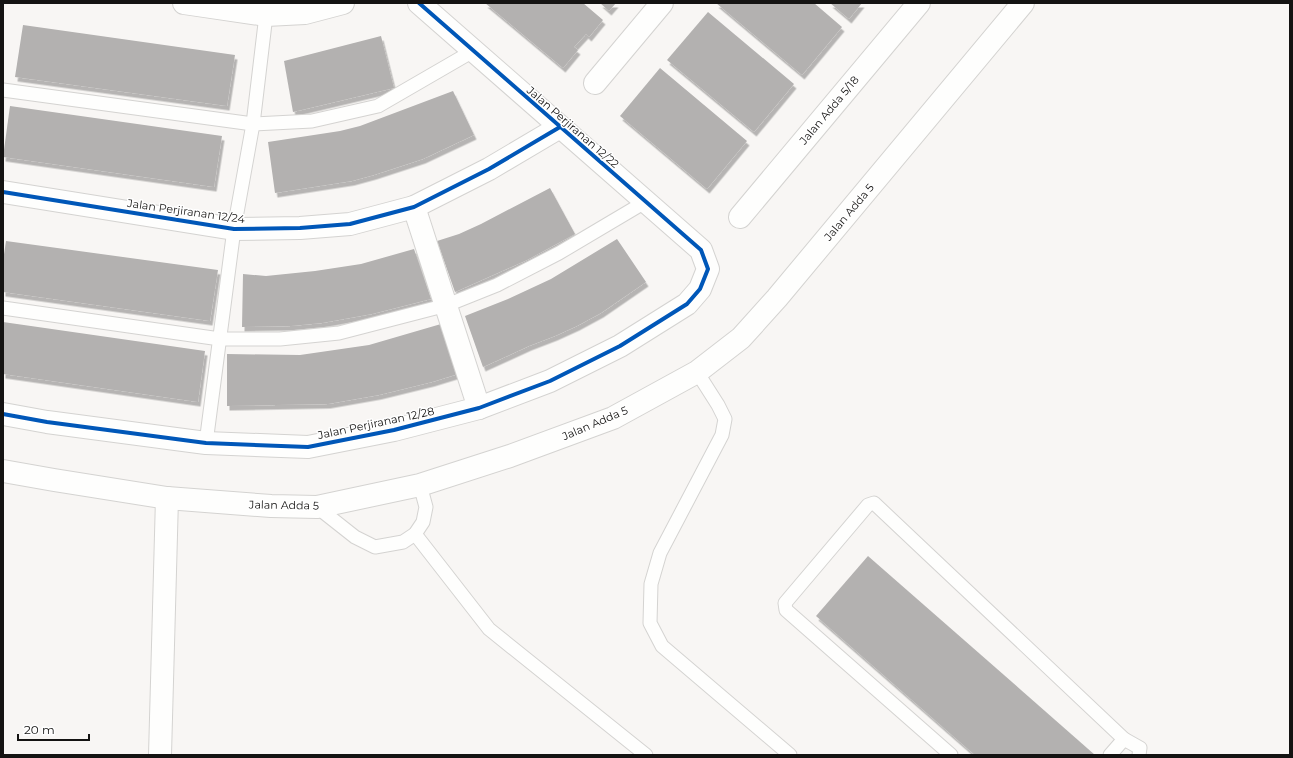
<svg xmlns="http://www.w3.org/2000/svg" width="1293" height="758" viewBox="0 0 1293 758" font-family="Montserrat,sans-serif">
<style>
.building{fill:#b3b1b0;filter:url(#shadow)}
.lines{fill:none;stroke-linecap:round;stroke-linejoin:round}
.lane-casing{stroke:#d4d3d1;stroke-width:15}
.street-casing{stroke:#d4d3d1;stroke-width:24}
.secondary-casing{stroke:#d4d3d1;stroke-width:24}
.lane{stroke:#fefefd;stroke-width:13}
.street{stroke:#fefefd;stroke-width:22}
.secondary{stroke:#fefefd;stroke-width:22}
.cycleway-casing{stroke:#fff;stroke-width:6}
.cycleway{stroke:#0057b8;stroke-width:4}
.labels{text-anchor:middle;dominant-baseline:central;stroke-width:3;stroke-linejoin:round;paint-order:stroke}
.street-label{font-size:11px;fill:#141312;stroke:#fff}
</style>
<defs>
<filter id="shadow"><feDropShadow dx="2.5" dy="4.5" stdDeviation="0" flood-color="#0004"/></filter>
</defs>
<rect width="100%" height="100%" fill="#f8f6f4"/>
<g class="building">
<polygon points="485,3 583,3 603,20 589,37 586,34 574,47 578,50 563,68"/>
<polygon points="600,3 616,3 609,11"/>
<polygon points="716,3 814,3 842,27 802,75"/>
<polygon points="830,3 862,3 849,19"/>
<polygon points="708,12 794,84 754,132 667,60"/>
<polygon points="23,25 235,55 227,106 15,77"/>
<polygon points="381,36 394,88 293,112 284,61"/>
<polygon points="660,68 747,141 707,189 620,116"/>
<polygon points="453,91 474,135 423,159 374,175 352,181 275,193 268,142 340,131 360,126"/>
<polygon points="10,106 222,136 214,187 3,157"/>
<polygon points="550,188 575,234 527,260 455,292 437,241 459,234 481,224"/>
<polygon points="617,239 646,282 601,313 577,326 555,336 529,346 483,367 465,316 508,299 551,279"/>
<polygon points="6,241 218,270 210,321 3,292 3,261"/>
<polygon points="414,249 431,299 372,314 322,323 291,326 242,327 243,274 266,276 315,271 361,264"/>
<polygon points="3,322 205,351 198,402 3,374"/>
<polygon points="441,324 458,374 432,382 379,395 328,404 227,406 227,354 300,355 369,345"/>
<polygon points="868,556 1021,690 1095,755 975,755 969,750 816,616"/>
</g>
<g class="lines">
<g class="lane-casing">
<g id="lane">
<polyline points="3,90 253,124 312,121 378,106 473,51"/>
<polyline points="3,308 220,339 280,339 339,333 447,305 497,285 559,253 645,202"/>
<polyline points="697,372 718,405 725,419 722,435 660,553 651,584 650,623 662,646 790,755"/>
<polyline points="206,443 234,229 253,124 266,15"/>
<polyline points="317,507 355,537 375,547 403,542 415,534 423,522 426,507 420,485"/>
<polyline points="415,534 489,629 646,755"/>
<polyline points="951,755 786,610 785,603 868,505 874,503 1124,739 1140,748 1139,755"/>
<polyline points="1110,755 1124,739"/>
</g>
</g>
<g class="street-casing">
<g id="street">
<polyline points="184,3 266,15 305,13 343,3"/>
<polyline points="595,83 662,3"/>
<polyline points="3,192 234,229 300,228 350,224 414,207 489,169 560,127"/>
<polyline points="414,207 479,408"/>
<polyline points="740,217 919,3"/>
<polyline points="3,414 47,422 206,443 308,447 394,430 479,408 550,381 620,346 687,304 700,289 708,269 701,250 419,3"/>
<polyline points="160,755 167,498"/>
</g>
</g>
<g class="secondary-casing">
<polyline id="secondary" points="3,471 54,480 167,498 271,506 317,507 420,485 510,456 613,418 697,372 741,338 777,298 1023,3"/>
</g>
<use href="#lane" class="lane"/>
<use href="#street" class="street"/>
<use href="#secondary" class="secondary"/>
<g class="cycleway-casing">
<g id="cycleway">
<polyline points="3,192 234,229 300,228 350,224 414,207 489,169 560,127"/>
<polyline points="3,414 47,422 206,443 308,447 394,430 479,408 550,381 620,346 687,304 700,289 708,269 701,250 419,3"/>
</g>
</g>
<use href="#cycleway" class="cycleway"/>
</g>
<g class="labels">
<g class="street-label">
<text transform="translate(829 110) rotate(-50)">Jalan Adda 5/18</text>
<text transform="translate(573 127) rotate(41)">Jalan Perjiranan 12/22</text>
<text transform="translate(186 211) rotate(8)">Jalan Perjiranan 12/24</text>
<text transform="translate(849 212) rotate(-50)">Jalan Adda 5</text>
<text transform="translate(376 423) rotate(-12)">Jalan Perjiranan 12/28</text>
<text transform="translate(595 423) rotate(-23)">Jalan Adda 5</text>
<text transform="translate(284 505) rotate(1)">Jalan Adda 5</text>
</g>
</g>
<rect width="1293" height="758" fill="none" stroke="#141312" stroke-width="8"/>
<path d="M18 734v6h71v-6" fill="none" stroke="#141312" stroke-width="2"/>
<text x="24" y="734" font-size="12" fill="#141312" stroke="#ffffff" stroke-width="3" paint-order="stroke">20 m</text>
</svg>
